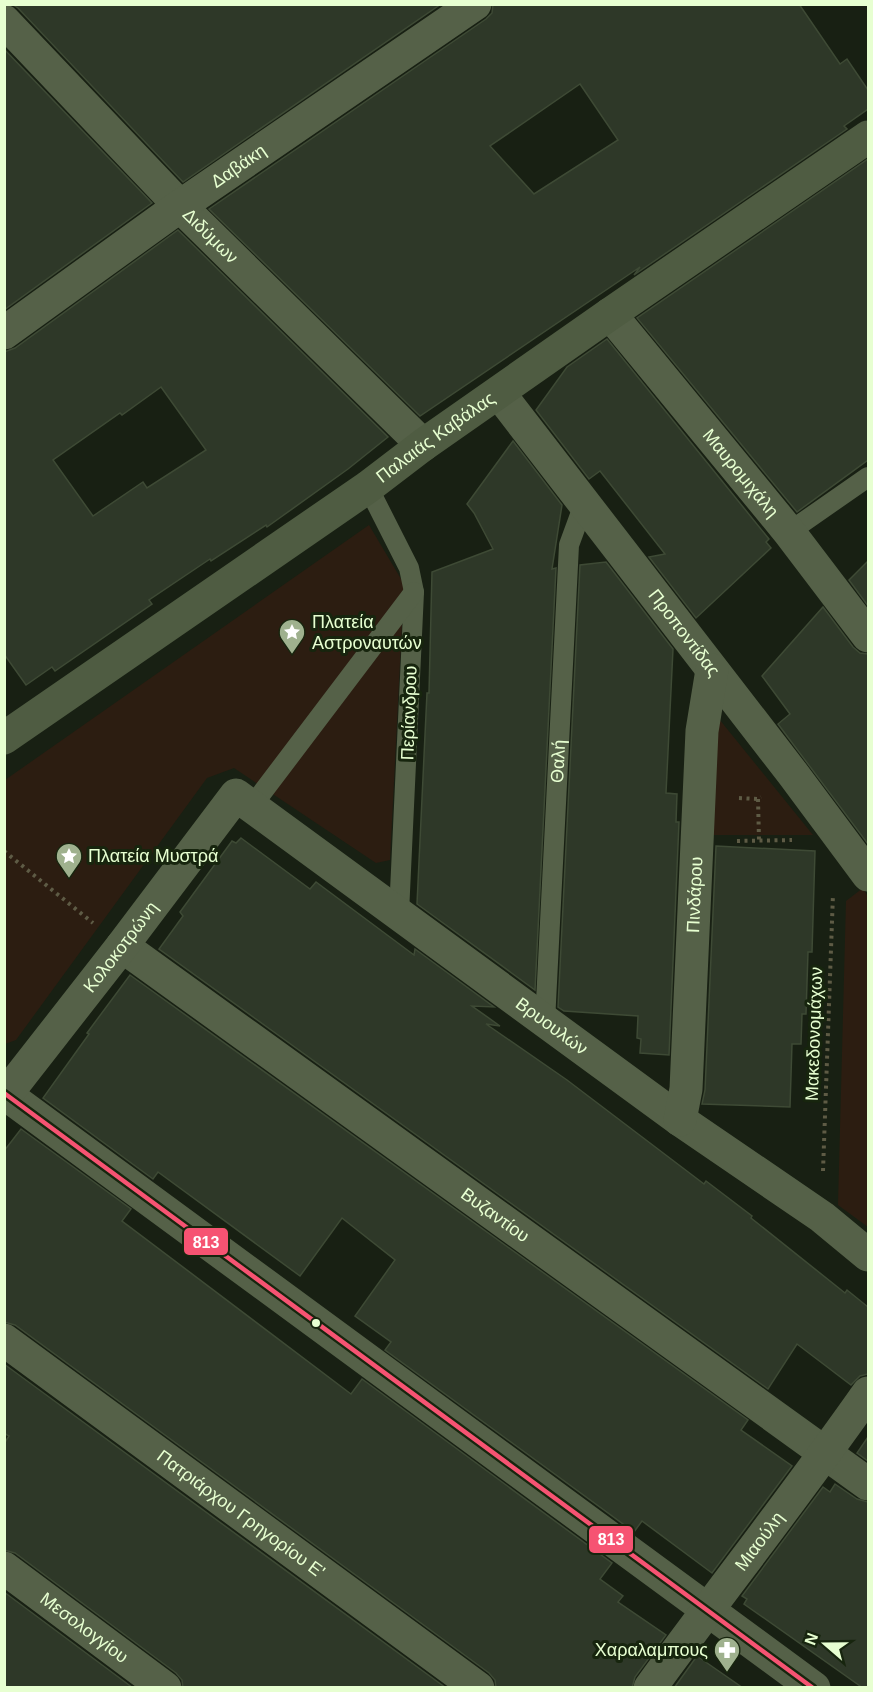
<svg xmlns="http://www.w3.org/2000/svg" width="873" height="1692" viewBox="0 0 873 1692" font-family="Helvetica,sans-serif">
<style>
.green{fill:#2c1d11}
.building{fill:#2e3828;stroke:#3e4a35;stroke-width:1.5;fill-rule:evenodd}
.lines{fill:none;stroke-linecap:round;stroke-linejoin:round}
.path{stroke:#5e5b45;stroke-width:4;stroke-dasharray:3 4.5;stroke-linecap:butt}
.lane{stroke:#556148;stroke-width:20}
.street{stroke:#556148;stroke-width:33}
.secondary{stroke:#4f5c42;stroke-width:33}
.bus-1-casing{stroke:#17250e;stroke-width:9}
.bus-1{stroke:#f65372;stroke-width:4.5}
.bus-dot{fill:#e7ffd1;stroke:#17250e;stroke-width:2}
.labels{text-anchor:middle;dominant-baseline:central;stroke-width:6;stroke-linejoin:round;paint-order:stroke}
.street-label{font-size:18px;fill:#e7ffd1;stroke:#17250e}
.poi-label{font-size:18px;fill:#e7ffd1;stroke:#17250e;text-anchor:start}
.line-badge{stroke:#17250e;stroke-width:2}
.badge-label{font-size:16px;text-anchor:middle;font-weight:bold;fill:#fff}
</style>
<rect width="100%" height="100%" fill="#182013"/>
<g class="green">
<polygon points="369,525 404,584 390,860 376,863 234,768 207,778 16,1040 5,1044 5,780"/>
<polygon points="715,714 813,835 708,835"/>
<polygon points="863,888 868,897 868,1227 838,1205 846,901"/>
</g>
<g class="building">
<polygon points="12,4 441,4 183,182 18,8"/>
<path d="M493,4H799L840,64L847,59L868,90V109L844,126L847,129L634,275L640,267L420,416L209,209L486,19L492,13ZM580,84L618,140L534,194L490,146Z"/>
<polygon points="4,49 152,203 4,310"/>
<polygon points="868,159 868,460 797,512 637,318"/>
<path d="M178,230L388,437L348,469L267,527L266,525L211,561L210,559L149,600L152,604L55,671L52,667L26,685L4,654V352L15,348ZM161,387L206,450L147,488L143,482L93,516L53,460L120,413L122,415Z"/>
<polygon points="607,339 769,539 766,542 771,548 696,618 649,557 665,554 600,471 589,479 536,410 567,367"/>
<polygon points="513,441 562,505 552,569 556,568 535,990 417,904 427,693 429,693 432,572 493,549 474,513 467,504"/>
<polygon points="868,561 868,606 849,580"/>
<polygon points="606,562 673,649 666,793 677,794 676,822 679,822 669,1055 640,1053 641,1039 637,1038 638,1016 564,1011 558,1007 580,565"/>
<polygon points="823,607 853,647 860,653 868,654 868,844 778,724 790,714 762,676"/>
<polygon points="241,838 310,889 316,882 414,955 415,949 494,1007 472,1006 500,1026 486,1024 567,1080 704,1184 706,1181 752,1216 751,1218 845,1293 847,1290 868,1307 868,1374 860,1376 851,1385 797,1344 768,1389 159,949 183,916 180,912 232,841 236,843"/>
<polygon points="716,846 815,851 812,952 808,952 806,1014 802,1014 801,1044 792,1044 790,1107 702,1104 705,1090"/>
<polygon points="130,975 748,1420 741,1430 792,1466 712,1573 642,1521 634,1532 385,1350 391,1342 355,1316 395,1260 342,1218 300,1276 158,1172 153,1179 43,1098 89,1034 87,1033"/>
<polygon points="21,1129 131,1209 122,1221 351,1394 362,1379 612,1563 600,1579 623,1596 618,1602 666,1635 635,1677 632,1688 496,1688 495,1680 489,1673 15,1325 4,1322 4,1151"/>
<polygon points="4,1364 446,1688 183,1688 182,1680 176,1673 15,1553 4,1550 4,1444 9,1436 4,1433"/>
<polygon points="868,1437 868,1461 857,1453"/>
<polygon points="835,1484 857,1499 868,1502 868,1688 863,1688 744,1604 747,1599 742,1596 823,1487 830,1492"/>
<polygon points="4,1592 133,1688 4,1688"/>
<polygon points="697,1656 743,1688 674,1688"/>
</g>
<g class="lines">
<g class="path">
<polyline points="739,798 758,799 761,797"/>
<polyline points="758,799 759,840"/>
<polyline points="737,841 792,840"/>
<polyline points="4,851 93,923"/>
<polyline points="823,1171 833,894"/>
</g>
<g class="lane">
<polyline points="368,487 409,568 414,592 399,913"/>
<polyline points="789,532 868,477"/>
<polyline points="252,806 414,592"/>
<path id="s1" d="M545,1022L569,545L584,504"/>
</g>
<g class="street">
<path id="s2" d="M4,21L180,206L423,445"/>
<path id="s3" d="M610,314L789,532L868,636"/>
<path id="s4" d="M4,333L180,206L475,4"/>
<path id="s5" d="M499,393L793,774L868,875"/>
<path id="s6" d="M122,946L868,1484"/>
<polyline points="4,1093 814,1688"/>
<path id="s7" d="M4,1097L122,946L236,795L680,1120L822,1217L868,1255"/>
<path id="s8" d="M680,1120L686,1089L702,731L712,670"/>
<path id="s9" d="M4,1340L478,1688"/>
<path id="s10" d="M4,1568L165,1688"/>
<path id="s11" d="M650,1688C722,1589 798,1493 868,1393"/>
</g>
<path class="secondary" id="s12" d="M4,738L368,487L423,445L610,314L868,137"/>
<g class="bus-1-casing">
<polyline id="bus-1" points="4,1093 813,1688"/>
</g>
<use href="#bus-1" class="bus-1"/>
</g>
<defs>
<g id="sight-pin" transform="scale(1.35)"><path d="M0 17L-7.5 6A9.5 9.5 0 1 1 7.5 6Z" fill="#9fb18e" stroke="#17250e"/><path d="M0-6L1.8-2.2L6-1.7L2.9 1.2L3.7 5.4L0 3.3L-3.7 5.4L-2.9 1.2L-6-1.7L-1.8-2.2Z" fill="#fff"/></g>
<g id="pharmacy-pin" transform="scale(1.35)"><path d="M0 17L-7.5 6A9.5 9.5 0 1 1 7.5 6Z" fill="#9fb18e" stroke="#17250e"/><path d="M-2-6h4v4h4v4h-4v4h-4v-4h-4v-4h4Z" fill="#fff"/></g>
</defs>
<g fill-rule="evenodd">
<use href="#sight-pin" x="292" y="632"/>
<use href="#sight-pin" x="69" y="856"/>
<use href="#pharmacy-pin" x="727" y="1650"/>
</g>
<circle class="bus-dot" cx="316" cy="1323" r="5"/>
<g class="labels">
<g class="street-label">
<text stroke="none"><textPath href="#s4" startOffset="288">Δαβάκη</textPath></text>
<text stroke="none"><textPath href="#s2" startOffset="298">Διδύμων</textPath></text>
<text stroke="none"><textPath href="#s12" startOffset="526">Παλαιάς Καβάλας</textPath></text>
<text stroke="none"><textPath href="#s3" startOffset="206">Μαυρομιχάλη</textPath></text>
<text stroke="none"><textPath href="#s5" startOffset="303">Προποντίδας</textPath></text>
<text transform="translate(409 713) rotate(-88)">Περίανδρου</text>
<text stroke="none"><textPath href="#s1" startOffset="261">Θαλή</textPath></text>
<text stroke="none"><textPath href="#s8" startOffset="226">Πινδάρου</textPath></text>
<text stroke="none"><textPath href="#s7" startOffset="190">Κολοκοτρώνη</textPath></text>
<text stroke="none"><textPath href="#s7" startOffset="772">Βρυουλών</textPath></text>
<text transform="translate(814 1034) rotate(-88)">Μακεδονομάχων</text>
<text stroke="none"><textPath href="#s6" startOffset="460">Βυζαντίου</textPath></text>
<text stroke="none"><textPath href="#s9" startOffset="294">Πατριάρχου Γρηγορίου Ε'</textPath></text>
<text stroke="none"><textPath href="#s11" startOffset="183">Μιαούλη</textPath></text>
<text stroke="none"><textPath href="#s10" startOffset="100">Μεσολογγίου</textPath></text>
</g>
<g class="poi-label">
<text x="312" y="622">Πλατεία<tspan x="312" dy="21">Αστροναυτών</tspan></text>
<text x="88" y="856">Πλατεία Μυστρά</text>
<text x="708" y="1650" text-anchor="end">Χαραλαμπους</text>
</g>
</g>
<g class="line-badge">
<rect x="183" y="1227" width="46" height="29" rx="6" fill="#f65372"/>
<rect x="588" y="1525" width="46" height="29" rx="6" fill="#f65372"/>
</g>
<g class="badge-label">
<text x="206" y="1248">813</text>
<text x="611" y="1545">813</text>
</g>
<rect width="873" height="1692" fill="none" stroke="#e7ffd1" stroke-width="12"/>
<g transform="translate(825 1644) rotate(290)" stroke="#17250e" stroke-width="4.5" paint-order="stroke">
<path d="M0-4.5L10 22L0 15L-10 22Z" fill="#e7ffd1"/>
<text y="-9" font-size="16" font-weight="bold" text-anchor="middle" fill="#e7ffd1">N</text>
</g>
</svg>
